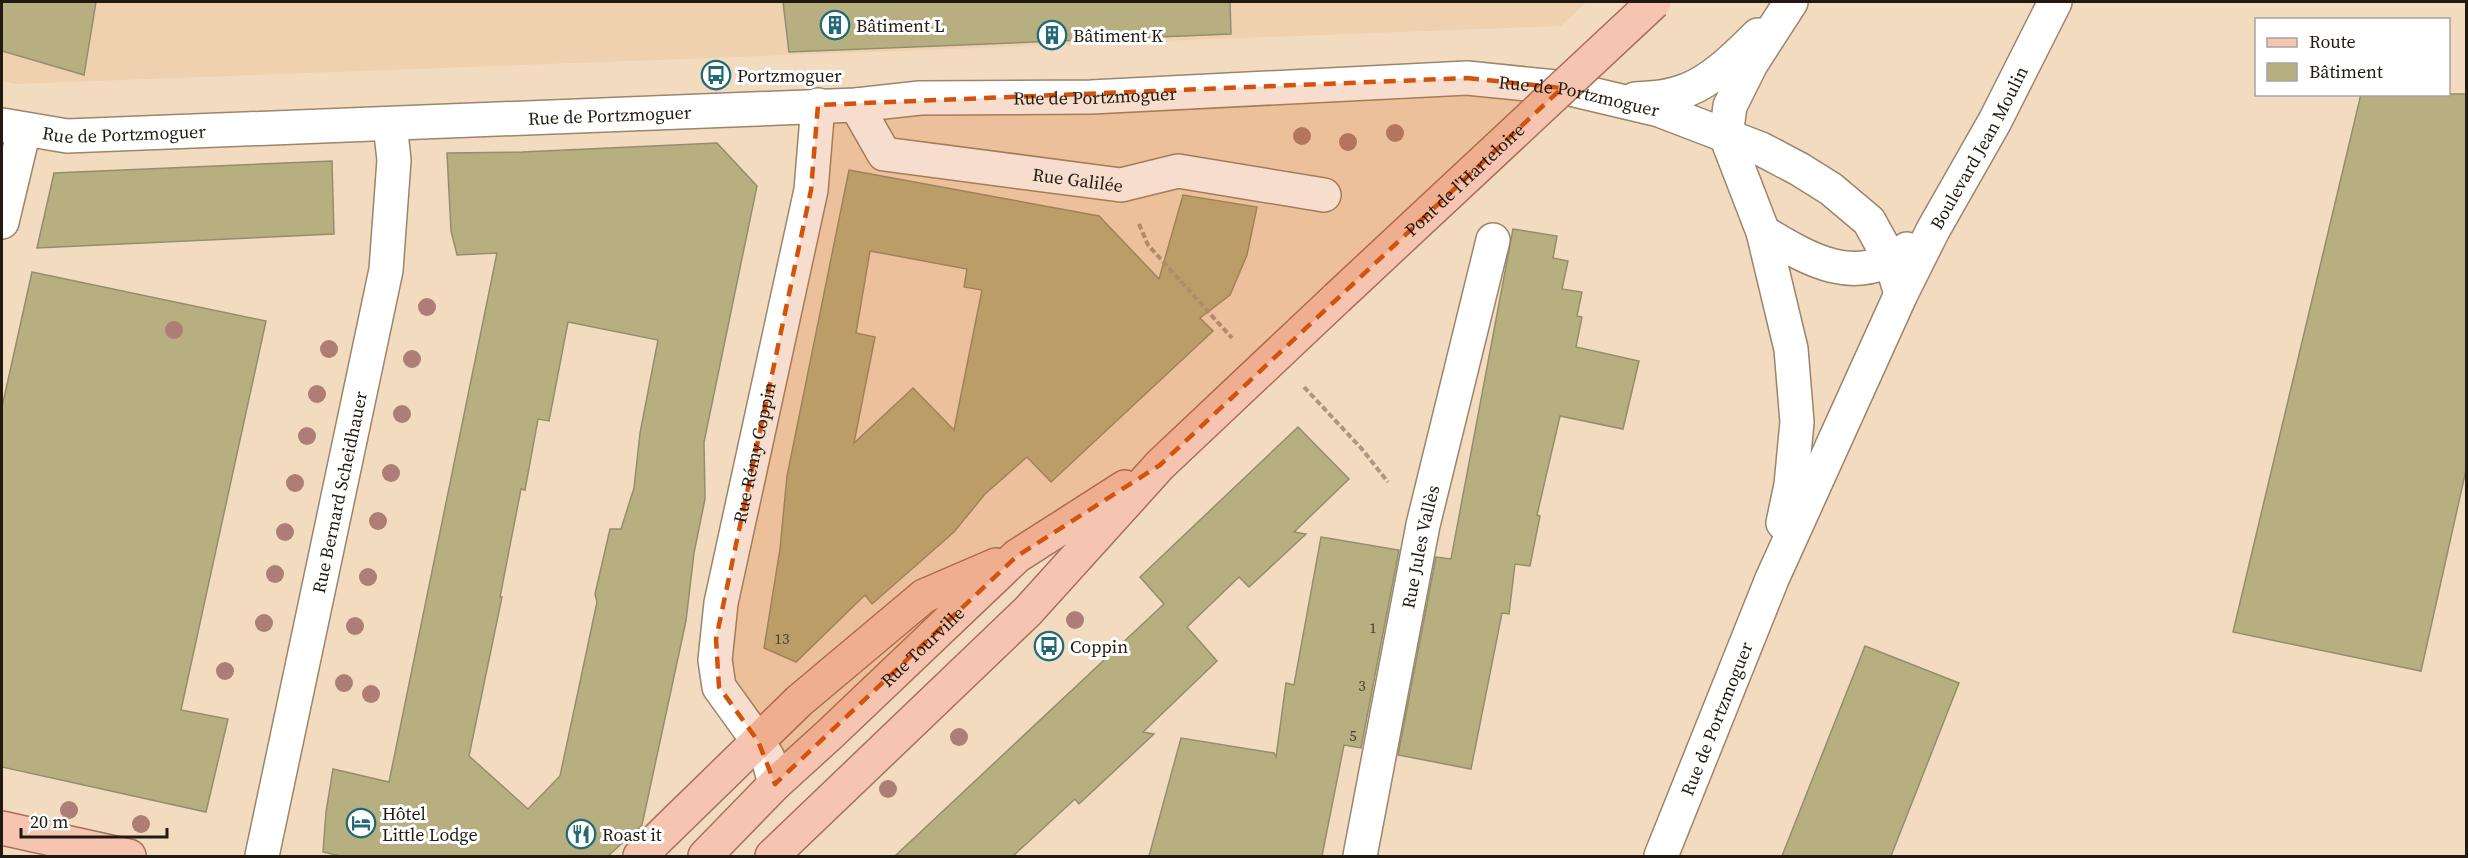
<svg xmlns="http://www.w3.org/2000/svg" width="2468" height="858" viewBox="0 0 2468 858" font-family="'Source Serif 4',serif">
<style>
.built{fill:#efd1af}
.building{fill:#b7af80;stroke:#938e6e;stroke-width:1.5;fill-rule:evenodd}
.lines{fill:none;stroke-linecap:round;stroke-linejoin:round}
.minor-casing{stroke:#9b856b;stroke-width:36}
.major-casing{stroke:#a77057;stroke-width:36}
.path{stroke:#aa9782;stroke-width:4;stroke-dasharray:6 3;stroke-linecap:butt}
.minor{stroke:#fff;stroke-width:33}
.major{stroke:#f5c5b1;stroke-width:33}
.major-bridge-casing{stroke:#a77057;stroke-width:36;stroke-linecap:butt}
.major-bridge{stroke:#f5c5b1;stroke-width:33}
.tree{fill:#ad7e75}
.marked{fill:#d4530c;fill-opacity:0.2;stroke:#d4530c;stroke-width:4.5;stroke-dasharray:12 8;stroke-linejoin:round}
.labels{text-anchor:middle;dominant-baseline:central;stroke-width:6;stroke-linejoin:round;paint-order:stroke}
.number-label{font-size:15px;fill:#473f2c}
.poi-label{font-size:18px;fill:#221a10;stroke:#fff;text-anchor:start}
.street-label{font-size:18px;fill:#221a10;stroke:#fff}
</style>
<rect width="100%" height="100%" fill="#f3dbbf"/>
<polygon class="built" points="2,2 1586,2 1561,26 16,84 2,81"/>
<g class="building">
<polygon points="2,2 96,2 84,75 2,51"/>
<polygon points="783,2 1230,2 1231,34 789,52"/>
<polygon points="2361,94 2466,94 2466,470 2421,671 2233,632"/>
<path d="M717,143L757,186L704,442L705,499L694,553L686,621L642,825L608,856H341L323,852L326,812L333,769L389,782L497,253L457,255L451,231L447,153L522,152ZM568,322L658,340L640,433L634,488L621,529H610L595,594L597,602L560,776L528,809L469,756L502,597H500L521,489L525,490L538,419L549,421Z"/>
<polygon points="332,161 334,234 37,248 54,173"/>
<path d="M849,170L1099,216L1159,279L1183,195L1257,207L1247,255L1230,295L1200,318L1213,331L1051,482L1027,457L985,494L954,532L872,604L865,595L796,662L764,648L780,549L787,476ZM870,251L967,269L964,287L982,290L954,430L913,388L854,443L875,337L856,333Z"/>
<polygon points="1513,229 1557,236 1553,258 1568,261 1562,289 1582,292 1577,316 1582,317 1576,347 1639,361 1623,429 1560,416 1537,515 1540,516 1530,566 1515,564 1509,614 1502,613 1471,769 1398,755 1436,557 1451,559"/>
<polygon points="32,272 266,321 181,710 228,719 206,812 2,767 2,407"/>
<polygon points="1298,427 1349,479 1294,532 1306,534 1249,587 1239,577 1187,627 1217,661 1143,732 1154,734 1079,804 1075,799 1013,856 895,856 1164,604 1140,577"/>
<polygon points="1321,537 1399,550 1361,748 1344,745 1322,856 1149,856 1181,738 1274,753 1276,757 1286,683 1294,685"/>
<polygon points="1865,646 1959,683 1891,856 1782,856"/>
</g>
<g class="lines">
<g class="minor-casing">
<g id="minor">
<path d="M1635,99C1653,98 1670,97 1687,90C1713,80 1738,55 1758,35"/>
<path id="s1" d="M856,105L884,154L1121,185L1178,171L1324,195"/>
<path id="s2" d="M2,125L67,136L856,105L920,98L1091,97L1467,78L1566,88L1659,110L1761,149L1799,169L1831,189L1869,221L1891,261L1901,294"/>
<polyline points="2,222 24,130"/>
<path d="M1763,232C1811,261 1856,288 1907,249"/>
<polyline points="1783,523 1791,485 1797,422 1791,349 1763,232 1726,136 1730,106 1751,64 1791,2"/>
<path id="s3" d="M775,784L768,758L758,741L719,687L715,660L721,603L811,190L818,105"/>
<path id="s4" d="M262,856L386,270L394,160L390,124"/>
<path id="s5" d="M1360,856L1423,525L1493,240"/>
<path id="s6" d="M1661,856L1772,579L1901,294L1933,230L1995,121L2055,2"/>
</g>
</g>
<g class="major-casing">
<g id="major">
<polyline points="2,828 129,856"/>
<polyline points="640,856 799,701 924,596 996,565"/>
<path id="s7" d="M705,856L775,784L830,734L1017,556L1125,487"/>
<polyline points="772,856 1028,611 1160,465 1337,298"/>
</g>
</g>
<g class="path">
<polyline points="1139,224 1148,245 1232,338"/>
<polyline points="1304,387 1361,448 1388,482"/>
</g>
<use href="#minor" class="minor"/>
<use href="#major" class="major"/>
<g class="major-bridge-casing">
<g id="major-bridge">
<path id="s8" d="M1337,298L1654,2"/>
</g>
</g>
<use href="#major-bridge" class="major-bridge"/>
</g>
<g class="tree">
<circle cx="1395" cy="133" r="9"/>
<circle cx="1302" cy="136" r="9"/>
<circle cx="1348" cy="142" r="9"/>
<circle cx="427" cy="307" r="9"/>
<circle cx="174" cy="330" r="9"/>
<circle cx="329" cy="349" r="9"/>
<circle cx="412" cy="359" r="9"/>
<circle cx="317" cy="394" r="9"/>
<circle cx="402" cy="414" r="9"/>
<circle cx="307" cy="436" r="9"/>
<circle cx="391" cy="473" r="9"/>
<circle cx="295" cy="483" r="9"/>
<circle cx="378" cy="521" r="9"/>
<circle cx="285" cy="532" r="9"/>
<circle cx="275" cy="574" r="9"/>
<circle cx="368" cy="577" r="9"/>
<circle cx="1075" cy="620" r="9"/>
<circle cx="264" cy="623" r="9"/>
<circle cx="355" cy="626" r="9"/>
<circle cx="225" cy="671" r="9"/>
<circle cx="344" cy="683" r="9"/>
<circle cx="371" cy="694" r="9"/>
<circle cx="959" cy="737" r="9"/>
<circle cx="888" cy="789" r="9"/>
<circle cx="69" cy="810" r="9"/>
<circle cx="141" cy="824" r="9"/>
</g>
<path class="marked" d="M1467,78L1562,88L1160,465L1017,556L775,784L758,741L719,687L716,639L811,190L818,105Z"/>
<defs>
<g id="building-ring" transform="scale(1.5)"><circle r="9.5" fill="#fff" stroke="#216975" stroke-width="1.5"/><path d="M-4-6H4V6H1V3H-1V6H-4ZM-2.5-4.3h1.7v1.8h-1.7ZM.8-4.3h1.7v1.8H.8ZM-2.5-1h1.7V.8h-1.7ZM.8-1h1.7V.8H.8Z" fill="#216975"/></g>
<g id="bus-ring" transform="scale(1.5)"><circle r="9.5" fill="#fff" stroke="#216975" stroke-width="1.5"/><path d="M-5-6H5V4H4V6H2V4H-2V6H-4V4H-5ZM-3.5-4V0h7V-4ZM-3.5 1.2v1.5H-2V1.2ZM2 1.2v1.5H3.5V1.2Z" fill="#216975"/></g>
<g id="hotel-ring" transform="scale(1.5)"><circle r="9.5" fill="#fff" stroke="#216975" stroke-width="1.5"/><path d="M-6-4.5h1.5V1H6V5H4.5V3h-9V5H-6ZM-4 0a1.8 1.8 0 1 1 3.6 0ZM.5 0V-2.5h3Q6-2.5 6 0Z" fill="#216975"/></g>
<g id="restaurant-ring" transform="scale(1.5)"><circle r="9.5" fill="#fff" stroke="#216975" stroke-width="1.5"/><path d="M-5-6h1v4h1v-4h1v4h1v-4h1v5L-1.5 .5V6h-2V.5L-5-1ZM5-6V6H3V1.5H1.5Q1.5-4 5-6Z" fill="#216975"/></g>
</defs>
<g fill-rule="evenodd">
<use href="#building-ring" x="835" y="25"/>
<use href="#building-ring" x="1052" y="35"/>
<use href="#bus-ring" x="716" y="75"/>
<use href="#bus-ring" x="1049" y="646"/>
<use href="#hotel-ring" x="361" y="823"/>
<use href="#restaurant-ring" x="581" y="834"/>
</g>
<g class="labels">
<g class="number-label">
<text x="1373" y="627">1</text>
<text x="782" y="638">13</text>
<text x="1362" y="685">3</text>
<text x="1353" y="735">5</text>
</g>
<g class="poi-label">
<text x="856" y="25">Bâtiment L</text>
<text x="1073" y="35">Bâtiment K</text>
<text x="737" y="75">Portzmoguer</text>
<text x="1070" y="646">Coppin</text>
<text x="382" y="813">Hôtel<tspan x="382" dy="21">Little Lodge</tspan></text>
<text x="602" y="834">Roast it</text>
</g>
<g class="street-label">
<text stroke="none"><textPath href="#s2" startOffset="1095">Rue de Portzmoguer</textPath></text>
<text stroke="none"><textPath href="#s2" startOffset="1581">Rue de Portzmoguer</textPath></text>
<text stroke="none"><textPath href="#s2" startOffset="609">Rue de Portzmoguer</textPath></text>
<text stroke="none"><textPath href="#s2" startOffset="123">Rue de Portzmoguer</textPath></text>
<text stroke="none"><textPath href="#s6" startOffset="777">Boulevard Jean Moulin</textPath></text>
<text stroke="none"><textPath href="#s1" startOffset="252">Rue Galilée</textPath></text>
<text stroke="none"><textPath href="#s8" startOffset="174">Pont de l'Harteloire</textPath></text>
<text stroke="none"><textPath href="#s3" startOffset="352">Rue Rémy Coppin</textPath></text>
<text stroke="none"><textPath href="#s4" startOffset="372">Rue Bernard Scheidhauer</textPath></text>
<text stroke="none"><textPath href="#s5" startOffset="315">Rue Jules Vallès</textPath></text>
<text stroke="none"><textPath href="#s7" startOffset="302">Rue Tourville</textPath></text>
<text stroke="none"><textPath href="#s6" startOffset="148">Rue de Portzmoguer</textPath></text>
</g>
</g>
<rect width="2468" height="858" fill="none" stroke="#221a10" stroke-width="6"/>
<rect x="2255" y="18" width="195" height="78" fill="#ffffff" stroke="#a7a39f" stroke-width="1.5"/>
<rect x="2267" y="38" width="30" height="9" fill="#f5c5b1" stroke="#a7a39f" stroke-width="1.5"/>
<text x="2309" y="48" font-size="18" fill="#221a10">Route</text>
<rect x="2267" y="63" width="30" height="18" fill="#b7af80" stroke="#a7a39f" stroke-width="1.5"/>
<text x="2309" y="78" font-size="18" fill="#221a10">Bâtiment</text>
<path d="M21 828v9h146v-9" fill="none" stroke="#221a10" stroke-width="3"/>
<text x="30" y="828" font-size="18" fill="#221a10" stroke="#ffffff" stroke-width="4.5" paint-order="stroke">20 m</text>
</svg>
